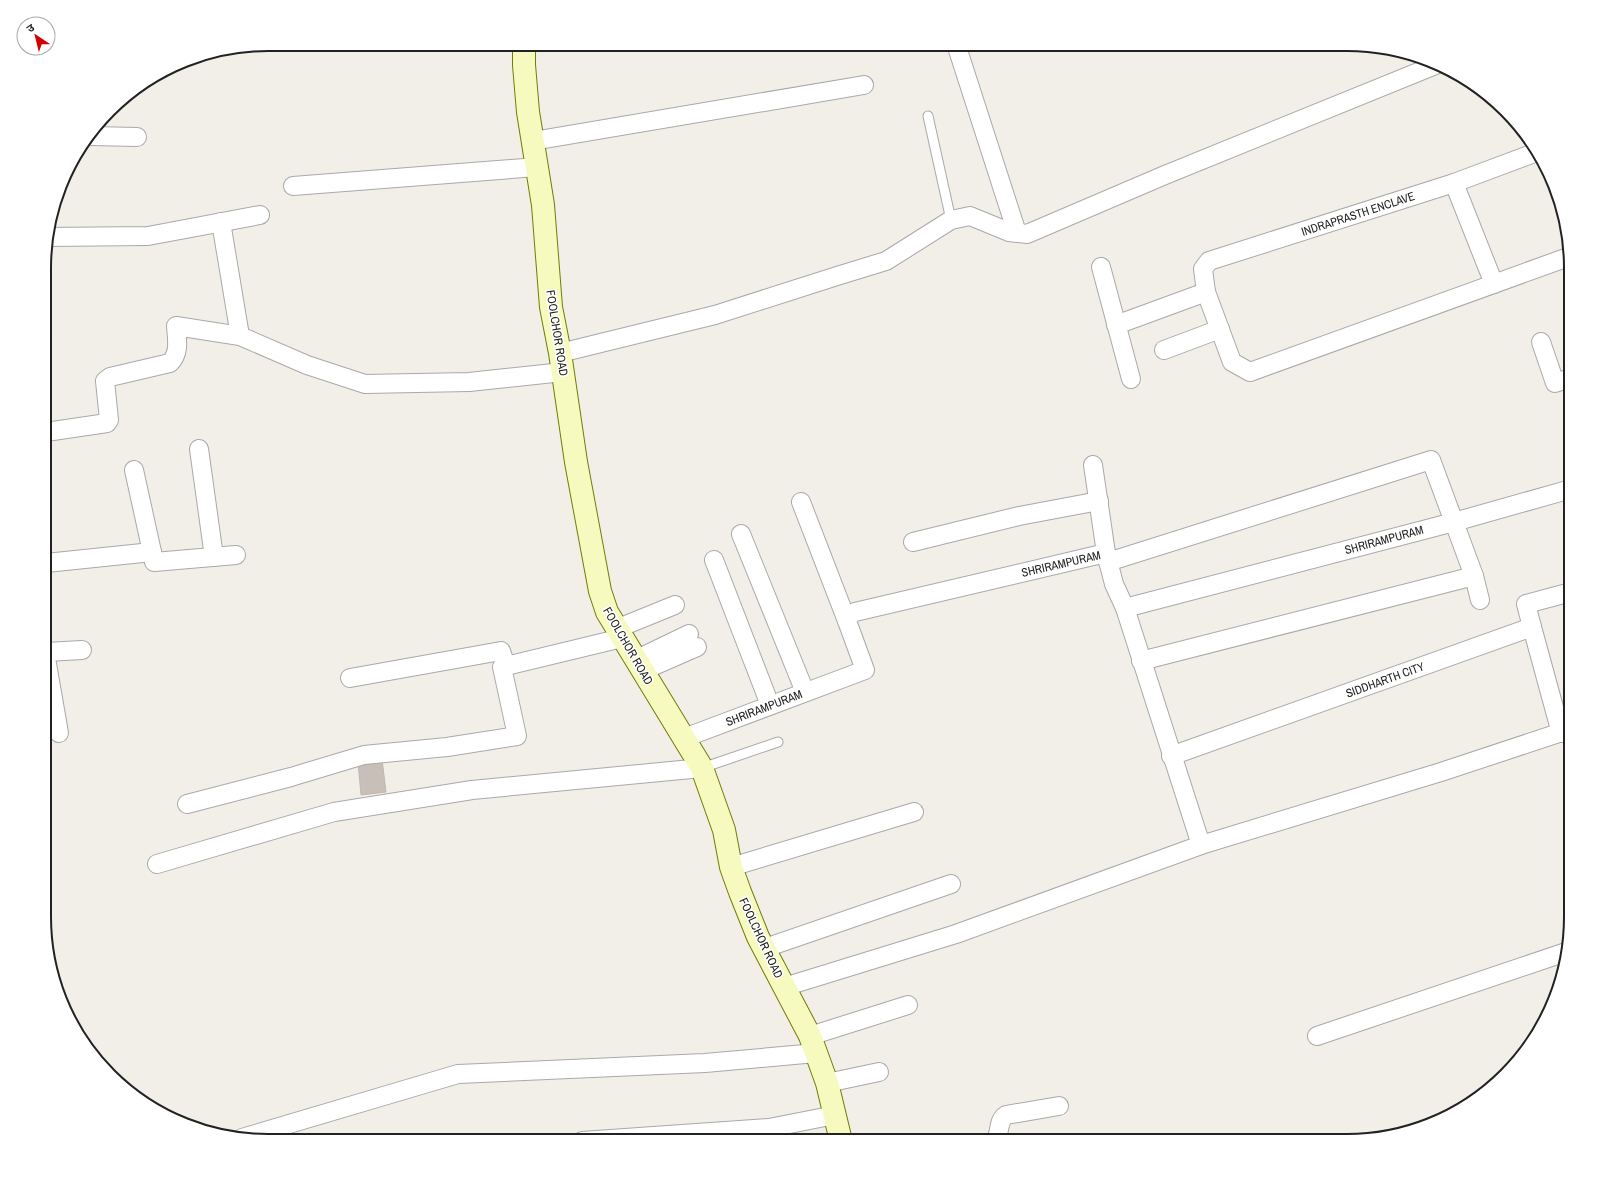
<svg xmlns="http://www.w3.org/2000/svg" width="1615" height="1185" viewBox="0 0 1615 1185" font-family="'Archivo Narrow','Noto Sans Devanagari',sans-serif">
<style>
.building{fill:#c7bfb8;stroke:#c4b6ab}
.lines{fill:none;stroke-linecap:round;stroke-linejoin:round}
.lane-casing{stroke:#a9a9a9;stroke-width:11}
.street-casing{stroke:#a9a9a9;stroke-width:20}
.secondary-casing{stroke:#707d05;stroke-width:24}
.lane{stroke:#fff;stroke-width:9}
.street{stroke:#fff;stroke-width:18}
.secondary{stroke:#f7fabf;stroke-width:22}
.labels{text-anchor:middle;dominant-baseline:central;stroke-width:3;stroke-linejoin:round;paint-order:stroke}
.street-label{font-size:12px;fill:#222;stroke:#fff}
.rim{fill:none;stroke:#222;stroke-width:2}
</style>
<rect width="100%" height="100%" fill="#f2efe9"/>
<polygon class="building" points="382,759 386,792 361,795 358,762"/>
<g class="lines">
<g class="lane-casing">
<g id="lane">
<polyline points="928,116 951,220"/>
<polyline points="702,768 778,742"/>
</g>
</g>
<g class="street-casing">
<g id="street">
<polyline points="956,44 1017,233"/>
<polyline points="92,136 137,137"/>
<polyline points="533,141 864,85"/>
<polyline points="1537,152 1454,183 1209,261 1203,269 1206,292 1232,362 1250,372 1571,256"/>
<polyline points="1454,183 1494,284"/>
<polyline points="293,186 537,167"/>
<polyline points="221,222 240,336"/>
<polyline points="46,237 148,236 260,215"/>
<polyline points="1101,267 1131,379"/>
<polyline points="1116,325 1206,292"/>
<polyline points="1541,342 1555,383 1571,378"/>
<polyline points="1164,350 1220,329"/>
<polyline points="560,353 715,315 837,276 886,261 951,220 970,216 1009,232 1027,234 1165,175 1438,64"/>
<path d="M46,432L107,423L109,420L105,381L110,377L170,363C180,353 177,340 176,326L240,336L307,365L365,384L469,382L563,372"/>
<polyline points="199,449 214,557"/>
<polyline points="1093,465 1106,553"/>
<polyline points="134,470 152,552"/>
<polyline points="801,502 847,621"/>
<polyline points="741,534 805,692"/>
<polyline points="913,542 1019,516 1099,501"/>
<polyline points="714,560 770,705"/>
<polyline points="1108,562 1431,460 1474,576 1480,600"/>
<polyline points="46,563 152,552 154,562 236,555"/>
<polyline points="1125,608 1201,845"/>
<polyline points="1532,627 1561,733"/>
<polyline points="616,629 675,605"/>
<polyline points="46,652 82,650"/>
<polyline points="46,658 59,733"/>
<polyline points="635,660 689,634"/>
<polyline points="1141,661 1474,576"/>
<polyline points="642,671 697,647"/>
<polyline points="350,678 501,651 506,666"/>
<polyline points="684,738 865,670 847,621 850,615 855,612 1106,553 1114,584 1125,608 1454,522 1571,489"/>
<polyline points="1171,756 1532,627 1526,604 1571,592"/>
<polyline points="187,804 291,777 364,755 447,747 517,736 502,667 622,638"/>
<polyline points="157,864 334,812 472,790 702,768"/>
<polyline points="731,867 914,812"/>
<polyline points="765,948 951,884"/>
<polyline points="784,987 956,934 1201,845 1441,772 1571,729"/>
<polyline points="810,1036 908,1005"/>
<polyline points="1317,1036 1566,952"/>
<polyline points="827,1083 879,1072"/>
<polyline points="242,1138 458,1074 705,1063 816,1053"/>
<polyline points="582,1141 769,1128 835,1115"/>
<path d="M995,1141C1001,1133 997,1121 1006,1115L1059,1106"/>
</g>
</g>
<g class="secondary-casing">
<polyline id="secondary" points="524,44 524,65 528,112 543,205 551,307 560,353 576,462 600,591 607,612 702,768 724,830 731,867 740,892 758,937 810,1036 827,1083 841,1141"/>
</g>
<use href="#lane" class="lane"/>
<use href="#street" class="street"/>
<use href="#secondary" class="secondary"/>
</g>
<g class="labels">
<g class="street-label">
<text transform="translate(1358 214) rotate(-18)">INDRAPRASTH ENCLAVE</text>
<text transform="translate(557 333) rotate(81)">FOOLCHOR ROAD</text>
<text transform="translate(1384 540) rotate(-15)">SHRIRAMPURAM</text>
<text transform="translate(1061 564) rotate(-13)">SHRIRAMPURAM</text>
<text transform="translate(628 646) rotate(60)">FOOLCHOR ROAD</text>
<text transform="translate(1385 680) rotate(-20)">SIDDHARTH CITY</text>
<text transform="translate(764 708) rotate(-21)">SHRIRAMPURAM</text>
<text transform="translate(761 938) rotate(65)">FOOLCHOR ROAD</text>
</g>
</g>
<path d="M0 0H1615V1185H0ZM268 51H1347A217 217 0 0 1 1564 268V917A217 217 0 0 1 1347 1134H268A217 217 0 0 1 51 917V268A217 217 0 0 1 268 51Z" fill="#fff" fill-rule="evenodd"/>
<path class="rim" d="M268 51H1347A217 217 0 0 1 1564 268V917A217 217 0 0 1 1347 1134H268A217 217 0 0 1 51 917V268A217 217 0 0 1 268 51Z"/>
<g transform="translate(36 36) rotate(325)"><circle r="19" fill="#ffffff" stroke="#a7a7a7"/>
<path d="M0-3L7 15L0 10L-7 15Z" fill="#d40000"/>
<text y="-6" font-size="11" font-weight="bold" text-anchor="middle" fill="#222222">उ</text>
</g>
</svg>
